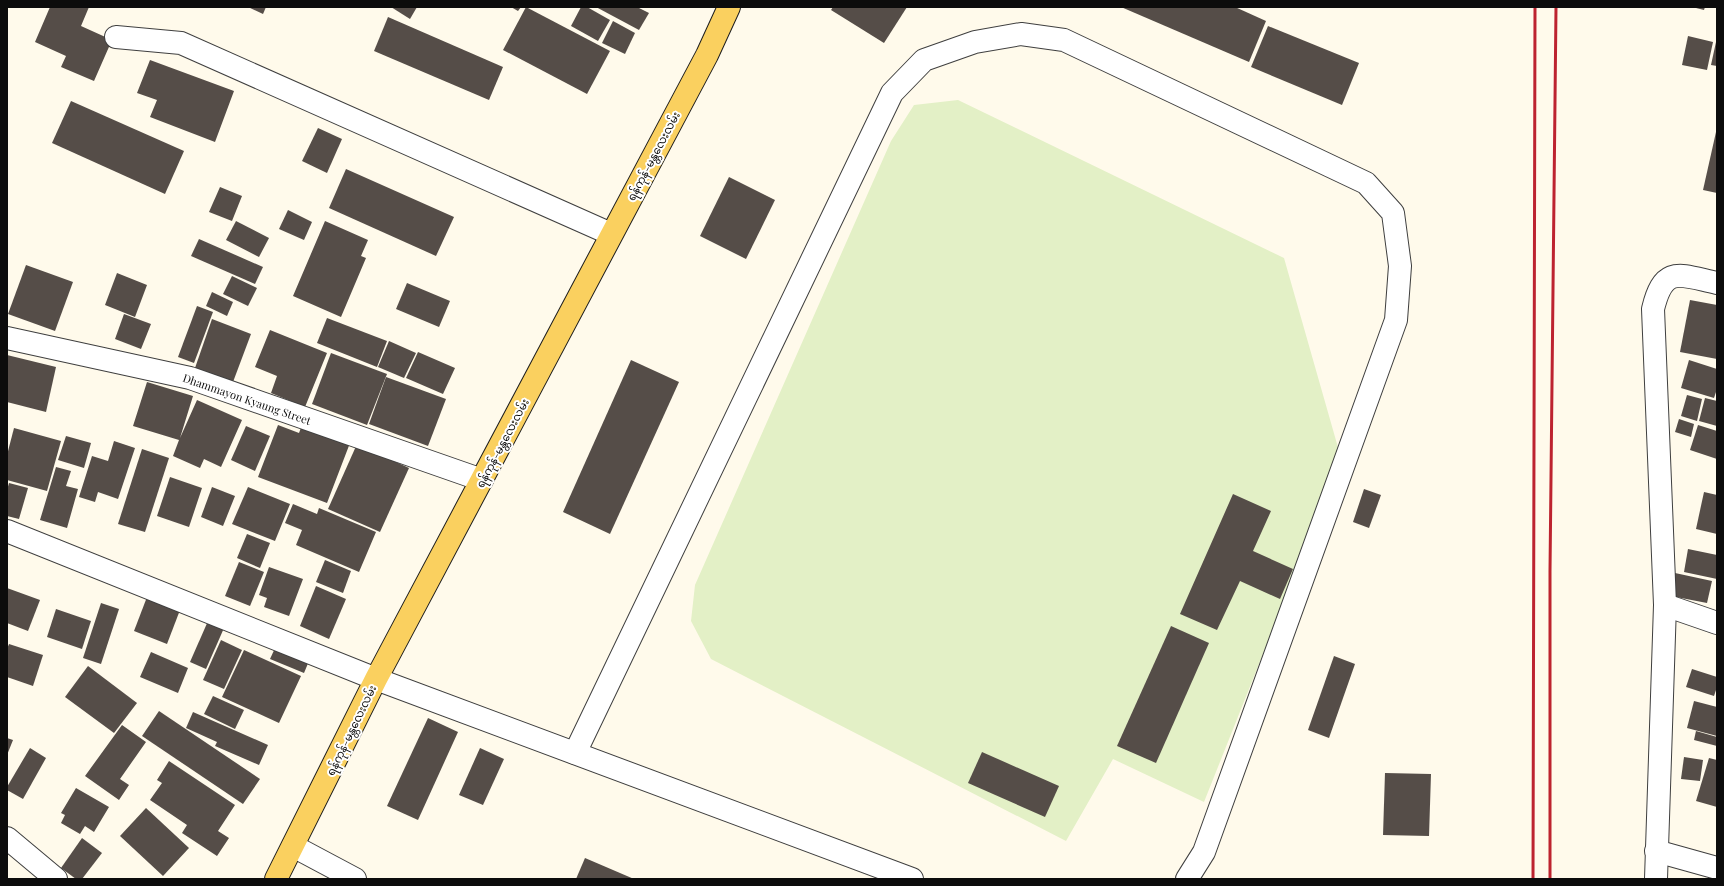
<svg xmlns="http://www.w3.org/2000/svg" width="1724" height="886" viewBox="0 0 1724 886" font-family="'Playfair Display','Noto Sans Myanmar',serif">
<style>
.pitch{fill:#e3f0c6}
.building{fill:#554d48}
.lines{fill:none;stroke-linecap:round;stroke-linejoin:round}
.minor-casing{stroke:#3f3f3f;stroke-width:24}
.major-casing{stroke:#1d1d1d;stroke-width:24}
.minor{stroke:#fff;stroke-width:22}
.major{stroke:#fad05f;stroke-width:22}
.rail{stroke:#bd232f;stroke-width:3}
.labels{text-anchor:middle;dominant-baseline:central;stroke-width:4;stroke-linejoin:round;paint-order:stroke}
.street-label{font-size:11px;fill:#0c0c0c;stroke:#fff}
</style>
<rect width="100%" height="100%" fill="#fffaeb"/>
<polygon class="pitch" points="958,100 1284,258 1341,458 1204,802 1113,759 1066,841 711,659 691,621 695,585 891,141 914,105"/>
<g class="building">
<polygon points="50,7 89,7 81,26 112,40 94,81 61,67 66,56 35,42"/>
<polygon points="248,7 266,7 263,14"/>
<polygon points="391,7 417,7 410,19"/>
<polygon points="511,7 521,7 518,11"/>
<polygon points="526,7 610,51 587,94 503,50"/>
<polygon points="581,7 587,7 610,20 598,41 571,26"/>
<polygon points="596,7 637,7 649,13 639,30"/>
<polygon points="833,7 907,7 884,43 831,10"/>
<polygon points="1121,7 1235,7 1266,21 1249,62"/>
<polygon points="1692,7 1705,7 1704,10"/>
<polygon points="388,17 503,67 489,100 374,51"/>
<polygon points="613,21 635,33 625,54 602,43"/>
<polygon points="1268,26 1359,63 1342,105 1251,67"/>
<polygon points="1688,36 1713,42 1707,70 1682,65"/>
<polygon points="1716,42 1717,42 1717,66 1711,65"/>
<polygon points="150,60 234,91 215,142 150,117 157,100 137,93"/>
<polygon points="71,101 184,151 165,194 52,143"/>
<polygon points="318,128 342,139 327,173 302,161"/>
<polygon points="1716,132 1717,132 1717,193 1703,190"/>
<polygon points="346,169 454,217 436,256 329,208"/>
<polygon points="729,177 775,200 746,259 700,236"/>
<polygon points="220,187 242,196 232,221 209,212"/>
<polygon points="288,210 312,222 304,240 279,229"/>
<polygon points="236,221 269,238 259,257 226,240"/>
<polygon points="325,221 368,240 361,256 366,258 341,317 293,296"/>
<polygon points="199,239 263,267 255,284 191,256"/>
<polygon points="26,265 73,282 55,331 8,314"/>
<polygon points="117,273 147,285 135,317 105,305"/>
<polygon points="232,276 257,288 248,306 223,294"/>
<polygon points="407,283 450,301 439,327 396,309"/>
<polygon points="212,292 233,302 227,316 206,306"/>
<polygon points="1690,300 1717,305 1717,359 1680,352"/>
<polygon points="197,306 213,312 194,363 178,357"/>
<polygon points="124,314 151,324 141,349 115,339"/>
<polygon points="327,318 387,341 377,367 317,343"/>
<polygon points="212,319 251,334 233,382 195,368"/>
<polygon points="270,330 327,353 305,407 271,393 277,376 255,367"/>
<polygon points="389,341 416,353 404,378 378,367"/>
<polygon points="418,352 455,368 443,394 406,378"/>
<polygon points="331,353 387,374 367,425 312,404"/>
<polygon points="7,355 56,367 46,412 7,402"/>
<polygon points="631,360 679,382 610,534 563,512"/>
<polygon points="1689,360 1717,369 1717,389 1714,398 1681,388"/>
<polygon points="386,377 446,399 428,446 369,424"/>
<polygon points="147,382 193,396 180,438 197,400 242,420 221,467 204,459 200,468 173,456 179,440 133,426"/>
<polygon points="1687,395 1702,399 1697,421 1681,416"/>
<polygon points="1705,398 1717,401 1717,426 1699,421"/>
<polygon points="1679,419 1694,424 1691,437 1675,432"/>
<polygon points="278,425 299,433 302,425 350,443 327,503 258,477"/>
<polygon points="1698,425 1717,431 1717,459 1690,450"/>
<polygon points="246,426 270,436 255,471 231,460"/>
<polygon points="14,428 61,441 47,491 7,480 7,455"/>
<polygon points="66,436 91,443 84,468 58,460"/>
<polygon points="114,441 135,448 118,499 98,492 95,502 79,497 92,456 108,461"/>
<polygon points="357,444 409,468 380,532 328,509"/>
<polygon points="142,449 169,458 145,532 118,524"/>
<polygon points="56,467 71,471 66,486 78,489 67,528 40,520"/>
<polygon points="170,477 202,488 189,527 157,516"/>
<polygon points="9,483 28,488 19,519 7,516 7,490"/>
<polygon points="212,487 235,496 223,526 201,517"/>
<polygon points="248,487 290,504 275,541 232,524"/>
<polygon points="1364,489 1381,495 1369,528 1353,522"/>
<polygon points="1704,492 1717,495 1717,534 1696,529"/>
<polygon points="1233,494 1271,511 1253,551 1293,569 1280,599 1240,581 1217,630 1180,614"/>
<polygon points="293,504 317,514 319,508 376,532 359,572 296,545 302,530 285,523"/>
<polygon points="247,534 270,543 260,568 237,558"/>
<polygon points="1688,549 1717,555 1717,579 1684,572"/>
<polygon points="325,560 351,571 343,593 316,582"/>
<polygon points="239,562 264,572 250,606 225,596"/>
<polygon points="269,567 303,579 289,616 264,607 267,598 259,595"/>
<polygon points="1675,573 1712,581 1707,603 1671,596"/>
<polygon points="316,586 346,599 329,639 300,626"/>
<polygon points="7,588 40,600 28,631 7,623"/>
<polygon points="147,597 180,610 167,644 134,631"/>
<polygon points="101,603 119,609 101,664 83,658"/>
<polygon points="56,609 91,621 82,649 47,637"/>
<polygon points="208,621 224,628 206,669 190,662"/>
<polygon points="1171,626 1209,643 1156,763 1117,746"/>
<polygon points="221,640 242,650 224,689 203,680"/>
<polygon points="9,644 43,655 33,686 7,677 7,649"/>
<polygon points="276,646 309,661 304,673 270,659"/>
<polygon points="244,650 301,676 279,723 222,697"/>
<polygon points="151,652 188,668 178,693 140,677"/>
<polygon points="1334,656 1355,664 1329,738 1308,730"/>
<polygon points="88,666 137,703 114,733 65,697"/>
<polygon points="1692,669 1717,677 1717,687 1714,696 1686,687"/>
<polygon points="213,696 244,710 235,729 204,714"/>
<polygon points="1694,701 1717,707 1717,736 1687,728"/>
<polygon points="159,711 260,779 243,804 142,736"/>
<polygon points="193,712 268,745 259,765 215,746 217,742 186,728"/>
<polygon points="428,718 458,732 418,820 387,806"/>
<polygon points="122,725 146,742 120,779 129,785 119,800 85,776"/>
<polygon points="1696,731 1717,737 1717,746 1694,740"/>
<polygon points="7,738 13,740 7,755"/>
<polygon points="30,748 46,758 23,799 7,790 7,787"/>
<polygon points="480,748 504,759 483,805 459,795"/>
<polygon points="982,752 1059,786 1045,817 968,783"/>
<polygon points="1684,757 1703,760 1700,781 1681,779"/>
<polygon points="1709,758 1717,760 1717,807 1696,801"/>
<polygon points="169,761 235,805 218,831 229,838 217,856 182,833 187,825 150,800 162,783 157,780"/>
<polygon points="1385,773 1431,774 1429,836 1383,835"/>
<polygon points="76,788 109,807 94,832 85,826 80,834 61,823 65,815 61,813"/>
<polygon points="146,808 189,848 163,876 120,836"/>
<polygon points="82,838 102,853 82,879 76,879 61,868"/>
<polygon points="585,858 634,879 576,879"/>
</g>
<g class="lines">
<g class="minor-casing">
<g id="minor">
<polyline points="116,37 181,43 611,234"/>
<polyline points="7,338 190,378 482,480"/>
<polyline points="7,531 376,679 912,879"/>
<polyline points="1665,605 1717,623"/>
<polyline points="575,753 892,93 924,60 975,42 1021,34 1064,40 1366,183 1393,213 1400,266 1396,320 1204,852 1187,879"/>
<polyline points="7,838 56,879"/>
<polyline points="293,846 355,879"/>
<polyline points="1656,851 1717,868"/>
<path d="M1656,879L1665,605L1653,309C1664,264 1680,275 1717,283"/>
</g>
</g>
<g class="major-casing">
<polyline id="major" points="276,879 376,679 707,55 729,7"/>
</g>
<use href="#minor" class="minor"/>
<use href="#major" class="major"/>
<g class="rail">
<polyline points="1533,879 1535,7"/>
<polyline points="1550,879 1550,572 1556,7"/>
</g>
</g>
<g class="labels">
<g class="street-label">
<text transform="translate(653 156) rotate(-62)">ရန်ကုန်-မန္တလေးလမ်း</text>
<text transform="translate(247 399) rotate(19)">Dhammayon Kyaung Street</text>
<text transform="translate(502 443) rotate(-62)">ရန်ကုန်-မန္တလေးလမ်း</text>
<text transform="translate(351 730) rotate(-64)">ရန်ကုန်-မန္တလေးလမ်း</text>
</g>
</g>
<rect width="1724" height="886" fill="none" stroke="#0c0c0c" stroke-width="16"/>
</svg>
